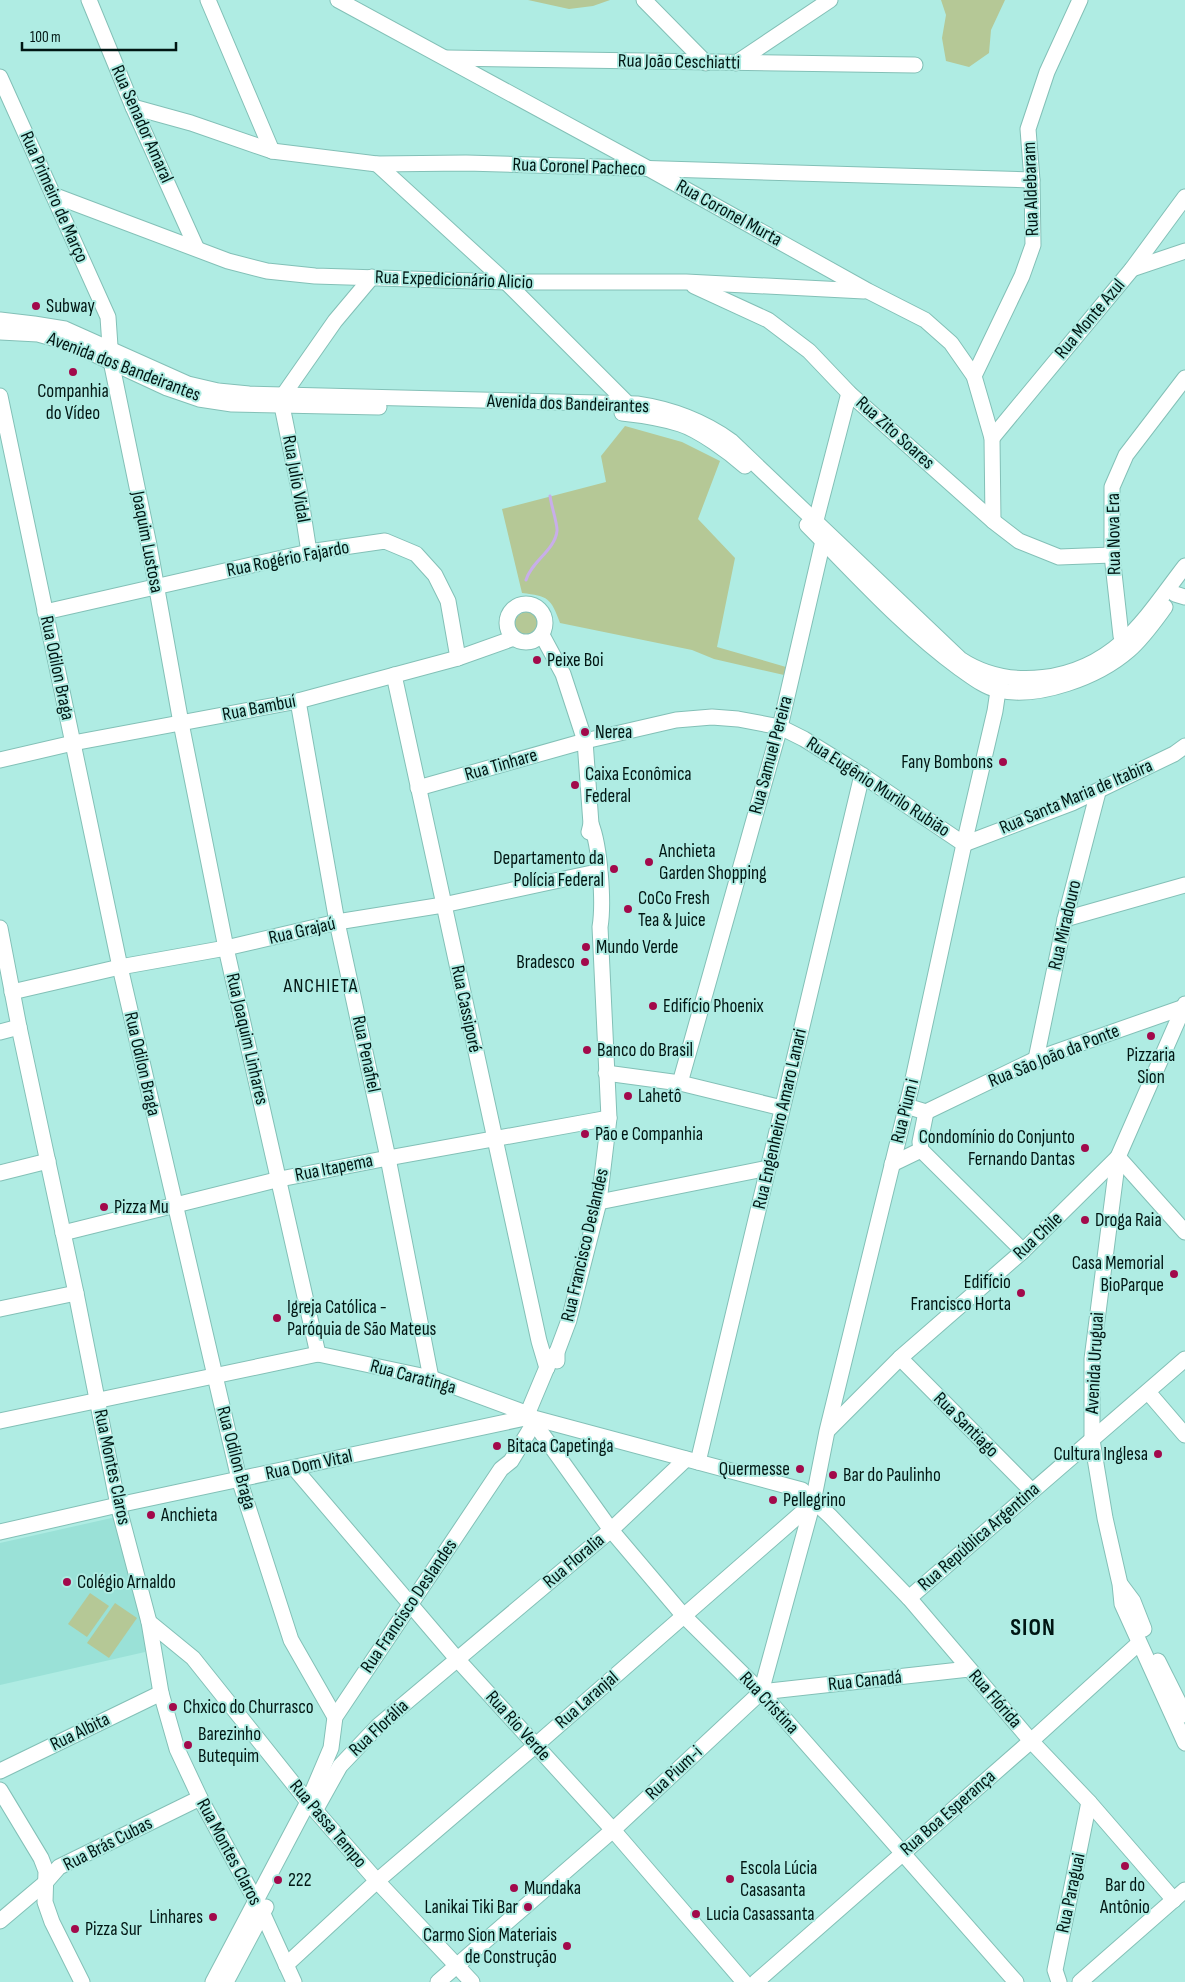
<svg xmlns="http://www.w3.org/2000/svg" width="1185" height="1982" viewBox="0 0 1185 1982" font-family="'Sofia Sans Condensed',sans-serif">
<style>
.built{fill:#9ae1d7}
.green{fill:#b5c896}
.lines{fill:none;stroke-linecap:round;stroke-linejoin:round}
.stream{stroke:#c8aee9;stroke-width:3}
.minor-casing{stroke:#83c0b7;stroke-width:17}
.minor{stroke:#fff;stroke-width:15}
.poi-dot{fill:#a20a4b;stroke:#afece3;stroke-width:2}
.labels{text-anchor:middle;dominant-baseline:central;stroke-width:4;stroke-linejoin:round;paint-order:stroke}
.street-label{font-size:19px;fill:#001613;stroke:#afece3}
.poi-label{font-size:19px;fill:#001613;stroke:#afece3;text-anchor:start}
.neighbourhood-label{font-size:20px;letter-spacing:1px;fill:#001613;stroke:#afece3}
.district-label{font-size:24px;font-weight:bold;letter-spacing:1px;fill:#001613;stroke:#afece3}
</style>
<rect width="100%" height="100%" fill="#afece3"/>
<polygon class="built" points="116,1517 146,1621 145,1652 0,1685 0,1543"/>
<g class="green">
<polygon points="528,0 610,0 593,6 569,9"/>
<polygon points="941,0 1005,0 991,30 989,53 969,67 946,61 942,38 946,15"/>
<path d="M625,426L682,442L720,461L698,519L735,558L717,647L786,667L784,675L714,659L692,650L560,623C551,598 548,596 522,593L502,509L606,482L601,456Z"/>
<circle cx="527" cy="624" r="12"/>
<polygon points="90,1593 109,1606 87,1637 68,1624"/>
<polygon points="115,1603 137,1618 109,1658 87,1643"/>
</g>
<g class="lines">
<path class="stream" d="M526,580C531,562 555,550 557,531C558,526 551,505 550,496"/>
<g class="minor-casing">
<g id="minor">
<polyline points="89,0 133,107 196,247"/>
<polyline points="208,0 272,151"/>
<polyline points="338,0 651,170 868,291 925,320 951,343 974,376 992,438 993,521"/>
<polyline points="644,0 706,63"/>
<polyline points="447,58 915,65"/>
<polyline points="736,63 830,0"/>
<polyline points="0,77 108,317 111,361 149,545 181,723 226,948 318,1354"/>
<polyline points="133,107 191,123 272,151 377,164 466,163 1032,180"/>
<polyline points="377,164 506,282 631,407"/>
<polyline points="53,195 228,261 267,271 315,276 506,282 686,282 864,291"/>
<polyline points="1132,269 1185,251"/>
<polyline points="694,286 768,320 809,351 849,393 993,521 1019,541 1059,557 1112,555"/>
<path d="M0,320L34,324L65,329L188,384L218,391L249,394L637,404C671,409 703,421 731,441L960,659C1010,692 1078,681 1122,642C1144,624 1167,589 1185,566"/>
<polyline points="0,332 38,334 70,343 167,388 199,399 232,404 379,407"/>
<polyline points="974,376 1022,276 1033,245 1032,180 1028,129 1047,72 1080,0"/>
<polyline points="284,394 335,321 372,277"/>
<polyline points="0,396 120,967 239,1479 291,1640 335,1717"/>
<polyline points="282,406 300,494 309,552"/>
<path d="M622,413C641,415 661,418 680,424C699,430 729,452 745,466"/>
<polyline points="992,438 1132,269 1185,197"/>
<polyline points="816,520 849,393"/>
<path d="M807,525C856,574 903,627 959,668C971,676 984,687 998,690C1039,699 1098,677 1129,650C1143,638 1154,622 1165,607"/>
<polyline points="1175,594 1185,597"/>
<circle cx="526" cy="623" r="19"/>
<polyline points="45,612 309,552 385,541 416,554 435,575 448,601 458,658"/>
<polyline points="542,635 563,674 585,741 591,824 589,832"/>
<polyline points="1127,646 1121,636 1112,555 1112,487 1126,455 1185,378"/>
<polyline points="394,675 539,1341 547,1368"/>
<polyline points="298,701 337,922 388,1158 431,1378"/>
<polyline points="0,760 73,743 298,701 458,658 514,638"/>
<polyline points="418,788 585,741 676,720 712,717 738,719 780,727 804,739 862,775 964,844 1072,803 1174,754 1185,746"/>
<polyline points="1065,919 1185,885"/>
<polyline points="0,928 19,1027 76,1293 118,1505 149,1622 161,1693 177,1749 200,1798 263,1914 294,1982"/>
<polyline points="12,992 120,967 226,948 337,922 443,905 592,873"/>
<polyline points="1185,1004 1118,1157 1092,1359 1092,1440 1105,1518 1120,1584 1122,1604 1185,1743"/>
<polyline points="0,1032 19,1027"/>
<polyline points="1036,1059 1065,919 1098,792"/>
<polyline points="606,1073 680,1083 782,1108"/>
<polyline points="680,1083 780,727 823,541"/>
<polyline points="906,1106 926,1112 1036,1059 1184,1007"/>
<polyline points="926,1112 920,1142 921,1150 1023,1251"/>
<polyline points="1118,1157 1185,1232"/>
<polyline points="892,1164 921,1150"/>
<polyline points="0,1173 48,1161"/>
<polyline points="599,1202 768,1168"/>
<polyline points="63,1233 280,1179 388,1158 609,1118"/>
<polyline points="0,1309 76,1293"/>
<polyline points="900,1358 1032,1491"/>
<path d="M557,1361V1352L569,1320L599,1202L609,1118L600,927C604,903 600,846 591,824"/>
<polyline points="1148,1392 1185,1435"/>
<polyline points="530,1417 611,1530 683,1615 761,1692 1016,1982"/>
<polyline points="0,1421 318,1354 431,1378 523,1412 530,1417 802,1490 830,1516 909,1598 1031,1741 1089,1802 1174,1900"/>
<polyline points="828,1430 900,1358 1023,1251 1118,1157"/>
<polyline points="698,1462 862,775"/>
<polyline points="295,1469 457,1659 613,1830 744,1982"/>
<polyline points="0,1532 118,1505 530,1417"/>
<polyline points="1121,1585 1133,1601 1144,1629"/>
<polyline points="909,1598 1185,1359"/>
<polyline points="149,1622 193,1658 308,1802 377,1881 472,1982"/>
<polyline points="1158,1661 1185,1715"/>
<polyline points="761,1692 969,1669"/>
<polyline points="0,1771 161,1693"/>
<polyline points="0,1790 41,1858 46,1871 45,1902 52,1922 82,1982"/>
<polyline points="316,1809 340,1766 378,1726 611,1530 686,1459"/>
<polyline points="0,1921 45,1883 59,1867 200,1798"/>
<polyline points="286,1965 377,1881 536,1745 813,1503"/>
<polyline points="213,1982 308,1802 331,1748 335,1717 501,1469 511,1461 531,1428 529,1410 550,1360 557,1352"/>
<polyline points="226,1982 266,1907"/>
<polyline points="438,1982 613,1830 761,1692 813,1502 827,1431 911,1088 964,844 995,711 1000,677"/>
<polyline points="756,1982 1031,1741 1139,1643"/>
<polyline points="1059,1982 1055,1970 1089,1802"/>
<polyline points="1080,1982 1185,1890"/>
</g>
</g>
<use href="#minor" class="minor"/>
</g>
<g class="poi-dot">
<circle cx="36" cy="306" r="5"/>
<circle cx="73" cy="372" r="5"/>
<circle cx="537" cy="660" r="5"/>
<circle cx="585" cy="732" r="5"/>
<circle cx="1003" cy="762" r="5"/>
<circle cx="575" cy="785" r="5"/>
<circle cx="649" cy="862" r="5"/>
<circle cx="614" cy="869" r="5"/>
<circle cx="628" cy="909" r="5"/>
<circle cx="586" cy="947" r="5"/>
<circle cx="585" cy="962" r="5"/>
<circle cx="653" cy="1006" r="5"/>
<circle cx="1151" cy="1036" r="5"/>
<circle cx="587" cy="1050" r="5"/>
<circle cx="628" cy="1096" r="5"/>
<circle cx="585" cy="1134" r="5"/>
<circle cx="1085" cy="1148" r="5"/>
<circle cx="104" cy="1207" r="5"/>
<circle cx="1085" cy="1220" r="5"/>
<circle cx="1174" cy="1274" r="5"/>
<circle cx="1021" cy="1293" r="5"/>
<circle cx="277" cy="1318" r="5"/>
<circle cx="497" cy="1446" r="5"/>
<circle cx="1158" cy="1454" r="5"/>
<circle cx="800" cy="1469" r="5"/>
<circle cx="833" cy="1475" r="5"/>
<circle cx="773" cy="1500" r="5"/>
<circle cx="151" cy="1515" r="5"/>
<circle cx="67" cy="1582" r="5"/>
<circle cx="173" cy="1707" r="5"/>
<circle cx="188" cy="1745" r="5"/>
<circle cx="1125" cy="1866" r="5"/>
<circle cx="730" cy="1879" r="5"/>
<circle cx="278" cy="1880" r="5"/>
<circle cx="514" cy="1888" r="5"/>
<circle cx="528" cy="1907" r="5"/>
<circle cx="696" cy="1914" r="5"/>
<circle cx="213" cy="1917" r="5"/>
<circle cx="75" cy="1929" r="5"/>
<circle cx="567" cy="1946" r="5"/>
</g>
<g class="labels">
<g class="street-label">
<text transform="translate(679 62) rotate(1)">Rua João Ceschiatti</text>
<text transform="translate(142 124) rotate(66)">Rua Senador Amaral</text>
<text transform="translate(579 167) rotate(2)">Rua Coronel Pacheco</text>
<text transform="translate(1031 189) rotate(-92)">Rua Aldebaram</text>
<text transform="translate(54 197) rotate(66)">Rua Primeiro de Março</text>
<text transform="translate(729 213) rotate(29)">Rua Coronel Murta</text>
<text transform="translate(454 280) rotate(2)">Rua Expedicionário Alicio</text>
<text transform="translate(1090 319) rotate(-50)">Rua Monte Azul</text>
<text transform="translate(124 367) rotate(21)">Avenida dos Bandeirantes</text>
<text transform="translate(568 404) rotate(2)">Avenida dos Bandeirantes</text>
<text transform="translate(895 433) rotate(42)">Rua Zito Soares</text>
<text transform="translate(296 479) rotate(80)">Rua Julio Vidal</text>
<text transform="translate(1114 534) rotate(-91)">Rua Nova Era</text>
<text transform="translate(147 542) rotate(79)">Joaquim Lustosa</text>
<text transform="translate(288 559) rotate(-11)">Rua Rogério Fajardo</text>
<text transform="translate(57 668) rotate(78)">Rua Odilon Braga</text>
<text transform="translate(259 708) rotate(-11)">Rua Bambuí</text>
<text transform="translate(771 755) rotate(-75)">Rua Samuel Pereira</text>
<text transform="translate(501 765) rotate(-16)">Rua Tinhare</text>
<text transform="translate(878 787) rotate(33)">Rua Eugênio Murilo Rubião</text>
<text transform="translate(1076 797) rotate(-23)">Rua Santa Maria de Itabira</text>
<text transform="translate(1065 925) rotate(-77)">Rua Miradouro</text>
<text transform="translate(302 931) rotate(-13)">Rua Grajaú</text>
<text transform="translate(466 1009) rotate(78)">Rua Cassiporé</text>
<text transform="translate(247 1039) rotate(77)">Rua Joaquim Linhares</text>
<text transform="translate(366 1054) rotate(78)">Rua Penafiel</text>
<text transform="translate(1054 1056) rotate(-22)">Rua São João da Ponte</text>
<text transform="translate(142 1064) rotate(77)">Rua Odilon Braga</text>
<text transform="translate(905 1111) rotate(-76)">Rua Pium i</text>
<text transform="translate(780 1119) rotate(-77)">Rua Engenheiro Amaro Lanari</text>
<text transform="translate(334 1168) rotate(-11)">Rua Itapema</text>
<text transform="translate(1038 1236) rotate(-43)">Rua Chile</text>
<text transform="translate(585 1245) rotate(-77)">Rua Francisco Deslandes</text>
<text transform="translate(1095 1363) rotate(-87)">Avenida Uruguai</text>
<text transform="translate(413 1377) rotate(15)">Rua Caratinga</text>
<text transform="translate(966 1425) rotate(45)">Rua Santiago</text>
<text transform="translate(236 1458) rotate(75)">Rua Odilon Braga</text>
<text transform="translate(309 1465) rotate(-12)">Rua Dom Vital</text>
<text transform="translate(112 1467) rotate(78)">Rua Montes Claros</text>
<text transform="translate(979 1537) rotate(-41)">Rua República Argentina</text>
<text transform="translate(574 1561) rotate(-40)">Rua Floralia</text>
<text transform="translate(409 1606) rotate(-56)">Rua Francisco Deslandes</text>
<text transform="translate(865 1681) rotate(-6)">Rua Canadá</text>
<text transform="translate(995 1699) rotate(49)">Rua Flórida</text>
<text transform="translate(587 1700) rotate(-41)">Rua Laranjal</text>
<text transform="translate(769 1703) rotate(47)">Rua Cristina</text>
<text transform="translate(518 1726) rotate(48)">Rua Rio Verde</text>
<text transform="translate(379 1728) rotate(-43)">Rua Florália</text>
<text transform="translate(80 1732) rotate(-26)">Rua Albita</text>
<text transform="translate(674 1773) rotate(-43)">Rua Pium-i</text>
<text transform="translate(948 1813) rotate(-41)">Rua Boa Esperança</text>
<text transform="translate(328 1824) rotate(50)">Rua Passa Tempo</text>
<text transform="translate(108 1844) rotate(-27)">Rua Brás Cubas</text>
<text transform="translate(229 1852) rotate(62)">Rua Montes Claros</text>
<text transform="translate(1071 1893) rotate(-78)">Rua Paraguai</text>
</g>
<g class="poi-label">
<text x="46" y="306">Subway</text>
<text x="73" y="391" text-anchor="middle">Companhia<tspan x="73" dy="22">do Vídeo</tspan></text>
<text x="547" y="660">Peixe Boi</text>
<text x="595" y="732">Nerea</text>
<text x="993" y="762" text-anchor="end">Fany Bombons</text>
<text x="585" y="774">Caixa Econômica<tspan x="585" dy="22">Federal</tspan></text>
<text x="659" y="851">Anchieta<tspan x="659" dy="22">Garden Shopping</tspan></text>
<text x="604" y="858" text-anchor="end">Departamento da<tspan x="604" dy="22">Polícia Federal</tspan></text>
<text x="638" y="898">CoCo Fresh<tspan x="638" dy="22">Tea &amp; Juice</tspan></text>
<text x="596" y="947">Mundo Verde</text>
<text x="575" y="962" text-anchor="end">Bradesco</text>
<text x="663" y="1006">Edifício Phoenix</text>
<text x="597" y="1050">Banco do Brasil</text>
<text x="1151" y="1055" text-anchor="middle">Pizzaria<tspan x="1151" dy="22">Sion</tspan></text>
<text x="638" y="1096">Lahetô</text>
<text x="595" y="1134">Pão e Companhia</text>
<text x="1075" y="1137" text-anchor="end">Condomínio do Conjunto<tspan x="1075" dy="22">Fernando Dantas</tspan></text>
<text x="114" y="1207">Pizza Mu</text>
<text x="1095" y="1220">Droga Raia</text>
<text x="1164" y="1263" text-anchor="end">Casa Memorial<tspan x="1164" dy="22">BioParque</tspan></text>
<text x="1011" y="1282" text-anchor="end">Edifício<tspan x="1011" dy="22">Francisco Horta</tspan></text>
<text x="287" y="1307">Igreja Católica -<tspan x="287" dy="22">Paróquia de São Mateus</tspan></text>
<text x="507" y="1446">Bitaca Capetinga</text>
<text x="1148" y="1454" text-anchor="end">Cultura Inglesa</text>
<text x="790" y="1469" text-anchor="end">Quermesse</text>
<text x="843" y="1475">Bar do Paulinho</text>
<text x="783" y="1500">Pellegrino</text>
<text x="161" y="1515">Anchieta</text>
<text x="77" y="1582">Colégio Arnaldo</text>
<text x="183" y="1707">Chxico do Churrasco</text>
<text x="198" y="1734">Barezinho<tspan x="198" dy="22">Butequim</tspan></text>
<text x="740" y="1868">Escola Lúcia<tspan x="740" dy="22">Casasanta</tspan></text>
<text x="288" y="1880">222</text>
<text x="1125" y="1885" text-anchor="middle">Bar do<tspan x="1125" dy="22">Antônio</tspan></text>
<text x="524" y="1888">Mundaka</text>
<text x="518" y="1907" text-anchor="end">Lanikai Tiki Bar</text>
<text x="706" y="1914">Lucia Casassanta</text>
<text x="203" y="1917" text-anchor="end">Linhares</text>
<text x="85" y="1929">Pizza Sur</text>
<text x="557" y="1935" text-anchor="end">Carmo Sion Materiais<tspan x="557" dy="22">de Construção</tspan></text>
</g>
<g class="neighbourhood-label">
<text x="321" y="986">ANCHIETA</text>
</g>
<g class="district-label">
<text x="1033" y="1627">SION</text>
</g>
</g>
<path d="M22 42v8h154v-8" fill="none" stroke="#001613" stroke-width="2.5"/>
<text x="30" y="42" font-size="15" fill="#001613" stroke="#afece3" stroke-width="4" paint-order="stroke">100 m</text>
</svg>
